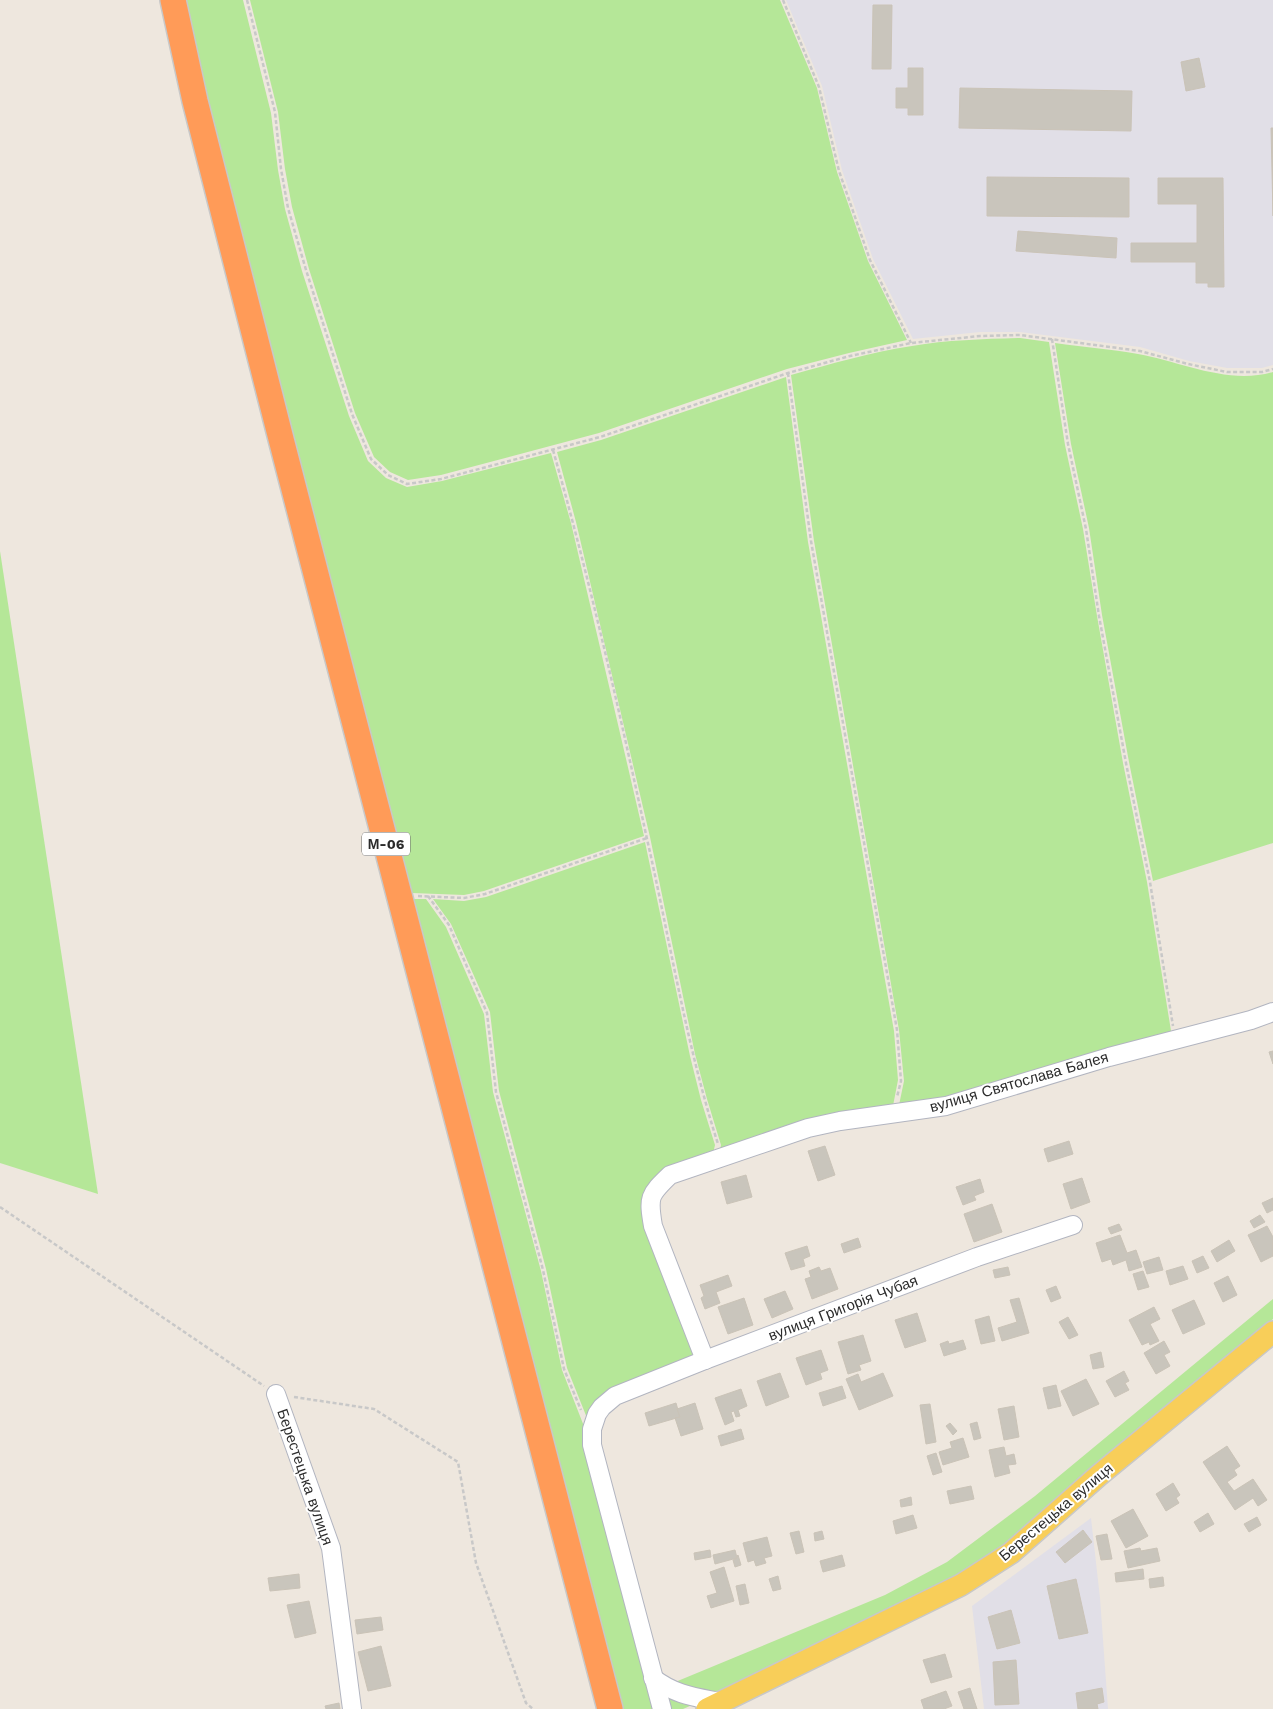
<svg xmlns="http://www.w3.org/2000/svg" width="1273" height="1709" viewBox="0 0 1273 1709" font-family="'Work Sans',sans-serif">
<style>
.industrial{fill:#e1dfe7}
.green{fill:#b5e798}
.building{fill:#c9c5bc;stroke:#cac3b7}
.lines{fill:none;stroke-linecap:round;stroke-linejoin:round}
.minor-casing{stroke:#b2b5c0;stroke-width:20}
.major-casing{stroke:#c8c8c8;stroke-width:24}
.highway-casing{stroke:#c8c8c8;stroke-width:28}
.path{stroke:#c8c8c8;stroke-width:2.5;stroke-dasharray:4 2.5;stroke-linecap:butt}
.minor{stroke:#fff;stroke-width:18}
.major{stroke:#f8ce59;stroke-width:21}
.highway{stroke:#ff9b58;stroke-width:25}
.labels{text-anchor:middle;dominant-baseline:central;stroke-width:4;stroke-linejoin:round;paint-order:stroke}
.shield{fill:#fff;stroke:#6b6b6b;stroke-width:1}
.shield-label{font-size:14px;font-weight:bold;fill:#2c2c2c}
.street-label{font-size:15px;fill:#2c2c2c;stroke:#fff}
</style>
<rect width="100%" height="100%" fill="#eee7de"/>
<g class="industrial">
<polygon points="786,0 1273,0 1273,365 1262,368 1227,368 1189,361 1140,347 1020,332 980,332 913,339 873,259 842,170 822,86"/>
<polygon points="1091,1518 1100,1598 1108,1709 984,1709 972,1606"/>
</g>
<g class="green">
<polygon points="186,0 243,0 271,113 278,170 285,209 302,271 349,416 368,461 386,478 407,487 442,481 551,453 571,523 644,836 484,891 464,895 412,893 293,436 207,99"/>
<polygon points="250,0 780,0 817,88 837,172 868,261 907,340 849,353 787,369 599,433 441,475 408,480 390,472 374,457 355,413 309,269 292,207 285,169 278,112"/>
<path d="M1020,338L1049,342L1065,445L1083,529L1097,616L1123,763L1147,882L1172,1037L898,1110L904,1081L899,1030L814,541L791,375C831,364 871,352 912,346C947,340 984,339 1020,338Z"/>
<path d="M1055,343C1083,347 1111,349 1138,354C1182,362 1228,385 1273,372V843L1153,881L1129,762L1102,615L1089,528L1071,444Z"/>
<polygon points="786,377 808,542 894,1031 898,1080 892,1111 719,1155 721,1145 707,1099 695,1054 650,837 576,522 557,452 601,440"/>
<polygon points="0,551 98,1194 0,1163"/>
<polygon points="645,842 690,1056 701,1100 715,1145 712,1158 669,1173 647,1205 701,1357 613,1393 589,1423 567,1368 546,1269 499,1091 490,1012 451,924 433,899 464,901 486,897"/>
<polygon points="414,899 426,899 446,927 484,1014 493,1092 541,1271 562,1370 587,1434 658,1709 623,1709"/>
<polygon points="1273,1299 1273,1319 1092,1468 1005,1545 956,1576 709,1696 668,1685 885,1595 947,1562 1035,1496"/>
<polygon points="664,1691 699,1702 683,1709 667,1709"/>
</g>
<g class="building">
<polygon points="873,5 892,5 891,69 872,69"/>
<polygon points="1199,58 1205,87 1186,91 1181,62"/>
<polygon points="908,68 923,68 923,115 908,115 908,108 896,108 896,88 908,88"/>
<polygon points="960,88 1132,91 1131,131 959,128"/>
<polygon points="1271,128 1273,128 1273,216"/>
<polygon points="987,177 1129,178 1129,217 987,216"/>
<polygon points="1158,178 1223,178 1224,287 1208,287 1208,283 1196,283 1196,262 1131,262 1131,243 1197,243 1197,204 1158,204"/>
<polygon points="1018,231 1117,238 1116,258 1016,251"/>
<polygon points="1273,1051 1273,1064 1269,1052"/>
<polygon points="1069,1141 1073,1154 1048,1162 1044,1149"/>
<polygon points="825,1146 835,1175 818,1181 808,1151"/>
<polygon points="746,1175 752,1197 727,1204 721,1182"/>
<polygon points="1082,1178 1090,1202 1071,1209 1063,1184"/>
<polygon points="980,1179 984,1192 974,1196 976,1200 963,1205 956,1187"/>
<polygon points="1273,1198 1273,1210 1267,1213 1262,1203"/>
<polygon points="992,1204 1002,1232 974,1242 964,1214"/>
<polygon points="1260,1215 1265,1222 1254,1228 1250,1221"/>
<polygon points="1119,1224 1122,1230 1111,1234 1108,1228"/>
<polygon points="1267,1226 1273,1237 1273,1256 1261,1262 1248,1235"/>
<polygon points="1120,1235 1127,1253 1136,1250 1142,1267 1129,1271 1126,1260 1113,1265 1111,1259 1102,1262 1096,1243"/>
<polygon points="858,1238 861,1247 844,1253 841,1244"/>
<polygon points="1229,1240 1235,1251 1217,1262 1211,1251"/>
<polygon points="807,1246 810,1256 803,1259 805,1266 791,1270 785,1253"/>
<polygon points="1203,1256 1209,1268 1197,1273 1192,1261"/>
<polygon points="1159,1257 1163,1270 1147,1274 1143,1262"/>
<polygon points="1183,1266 1188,1279 1170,1285 1166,1271"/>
<polygon points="819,1267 821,1271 830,1268 838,1289 812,1299 805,1279 811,1277 809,1271"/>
<polygon points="1008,1267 1010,1275 995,1278 993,1270"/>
<polygon points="1143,1271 1149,1287 1138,1290 1133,1274"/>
<polygon points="728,1275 732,1286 716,1292 720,1303 705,1309 701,1298 704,1296 700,1285"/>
<polygon points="1228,1276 1237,1295 1223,1302 1214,1283"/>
<polygon points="1056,1286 1061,1298 1051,1302 1046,1290"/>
<polygon points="785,1291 793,1309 772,1318 764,1299"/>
<polygon points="744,1298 753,1325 728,1334 718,1307"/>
<polygon points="1019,1298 1029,1333 1002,1341 998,1328 1017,1322 1010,1300"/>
<polygon points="1194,1300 1205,1324 1183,1334 1172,1310"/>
<polygon points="1154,1307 1160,1319 1150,1324 1159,1341 1150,1345 1149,1342 1142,1345 1129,1320"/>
<polygon points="917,1313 926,1341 905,1348 895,1320"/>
<polygon points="989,1316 995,1341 981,1344 975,1320"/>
<polygon points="1068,1317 1078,1335 1069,1339 1059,1322"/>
<polygon points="863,1335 871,1361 859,1365 861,1370 848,1374 838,1342"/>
<polygon points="963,1340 966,1349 944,1356 940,1344 948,1341 949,1344"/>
<polygon points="1164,1341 1170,1352 1164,1355 1170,1366 1156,1374 1144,1353"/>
<polygon points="821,1350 828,1370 820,1373 822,1379 806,1385 796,1358"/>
<polygon points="1101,1352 1104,1367 1093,1369 1090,1355"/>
<polygon points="1124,1371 1129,1381 1125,1383 1129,1390 1115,1397 1106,1381"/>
<polygon points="780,1373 789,1397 766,1406 757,1381"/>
<polygon points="883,1373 893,1396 859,1410 846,1379 858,1374 861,1382"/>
<polygon points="1086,1379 1099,1404 1073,1416 1061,1391"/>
<polygon points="1056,1385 1061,1406 1048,1409 1043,1388"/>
<polygon points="842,1386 846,1398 823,1406 819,1393"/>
<polygon points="741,1389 747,1406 738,1410 740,1416 736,1417 734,1411 731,1412 734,1421 725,1425 715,1398"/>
<polygon points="676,1403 680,1417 649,1426 645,1413"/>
<polygon points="695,1403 703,1429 681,1436 675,1418 680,1417 677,1409"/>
<polygon points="930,1404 936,1442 926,1444 920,1405"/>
<polygon points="1014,1406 1019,1437 1004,1440 998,1409"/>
<polygon points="977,1422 981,1438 974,1440 970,1424"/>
<polygon points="950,1423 957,1431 953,1435 946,1426"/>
<polygon points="741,1429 744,1439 721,1446 718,1436"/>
<polygon points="963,1438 969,1457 943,1465 939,1452 952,1448 950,1442"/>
<polygon points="1227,1446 1240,1466 1234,1470 1237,1475 1227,1482 1234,1491 1253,1479 1267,1500 1258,1506 1253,1498 1235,1510 1203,1462"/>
<polygon points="1004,1447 1006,1456 1014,1454 1016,1464 1008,1465 1010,1473 995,1477 989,1450"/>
<polygon points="936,1453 942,1472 933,1475 927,1456"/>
<polygon points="1173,1483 1180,1495 1176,1498 1179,1503 1166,1511 1156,1494"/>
<polygon points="971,1486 974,1499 950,1504 947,1491"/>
<polygon points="911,1497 912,1505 901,1507 900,1500"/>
<polygon points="1133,1509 1148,1536 1126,1548 1111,1521"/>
<polygon points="1208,1513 1214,1524 1200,1532 1194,1522"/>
<polygon points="913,1515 917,1528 896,1534 893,1521"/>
<polygon points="1257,1517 1261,1525 1249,1532 1244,1524"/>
<polygon points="1083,1530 1092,1542 1065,1563 1056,1552"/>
<polygon points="799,1531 804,1552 796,1554 790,1533"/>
<polygon points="822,1531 824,1539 815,1541 814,1533"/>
<polygon points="1107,1534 1112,1559 1101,1560 1096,1536"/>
<polygon points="767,1537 772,1556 764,1558 766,1563 756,1566 754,1560 748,1562 743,1543"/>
<polygon points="1140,1548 1141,1551 1157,1548 1160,1561 1128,1568 1124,1551"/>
<polygon points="710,1550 711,1557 695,1560 694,1553"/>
<polygon points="735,1550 737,1558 715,1564 713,1555"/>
<polygon points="738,1555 741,1565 735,1567 733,1560 737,1558 737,1556"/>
<polygon points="842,1555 845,1566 823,1572 820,1561"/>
<polygon points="724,1567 734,1601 711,1608 707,1596 717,1593 710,1572"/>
<polygon points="1143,1569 1144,1579 1116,1582 1115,1573"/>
<polygon points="299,1574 300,1588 270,1591 268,1578"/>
<polygon points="778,1576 781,1589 773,1591 769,1579"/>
<polygon points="1163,1577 1164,1586 1150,1588 1149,1579"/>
<polygon points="1076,1579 1088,1633 1059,1639 1047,1586"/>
<polygon points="745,1584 749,1603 740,1605 736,1586"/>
<polygon points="309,1601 316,1633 295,1638 287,1605"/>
<polygon points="1011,1610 1020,1643 997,1649 988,1617"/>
<polygon points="381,1617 383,1630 357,1634 355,1620"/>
<polygon points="381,1646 391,1686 368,1691 358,1652"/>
<polygon points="945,1654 952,1677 931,1683 923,1660"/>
<polygon points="1016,1660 1019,1704 995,1705 993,1662"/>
<polygon points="970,1688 977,1709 964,1709 958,1692"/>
<polygon points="1102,1688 1104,1702 1097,1704 1098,1709 1078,1709 1076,1693"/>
<polygon points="946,1691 952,1706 944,1709 924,1709 921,1700"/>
<polygon points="339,1703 340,1709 326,1709 325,1706"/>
</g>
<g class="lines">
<g class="minor-casing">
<g id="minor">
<path d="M705,1360L653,1226C648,1197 649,1195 670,1175L808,1128L840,1121L946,1106L1109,1057L1251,1020L1273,1012"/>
<polyline points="276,1394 331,1548 352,1709"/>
<path d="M653,1678C675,1695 695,1697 720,1702"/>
<polyline points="662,1709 592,1445 592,1429 597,1414 602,1407 615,1396 705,1360 977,1257 1073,1225"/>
</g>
</g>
<g class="major-casing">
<polyline id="major" points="707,1709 961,1585 1011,1553 1098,1476 1273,1332"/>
</g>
<g class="highway-casing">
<polyline id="highway" points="173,0 195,101 281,439 610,1709"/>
</g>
<g class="path">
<polyline points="247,0 275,112 281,169 288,208 306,270 352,414 371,459 388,475 407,484 441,479 600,437 788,373 850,356 911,343 980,336 1020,335 1140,351 1188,364 1227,372 1262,372 1273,369"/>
<polyline points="783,0 819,87 839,171 870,260 911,343"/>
<polyline points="1052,339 1068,444 1086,529 1099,616 1126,763 1150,882 1173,1026"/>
<polyline points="788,373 811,541 897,1030 901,1081 897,1097"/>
<path d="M553,450C589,577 619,709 647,839C670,940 686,1044 718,1144"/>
<polyline points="418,896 464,898 485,894 647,838"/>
<polyline points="428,896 449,925 487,1013 496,1092 543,1270 564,1369 581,1410"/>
<polyline points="0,1207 264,1386"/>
<polyline points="294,1397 374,1409 458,1462 476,1563 526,1703 533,1709"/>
</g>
<use href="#minor" class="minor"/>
<use href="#major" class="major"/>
<use href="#highway" class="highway"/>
</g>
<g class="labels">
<rect class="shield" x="362" y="832.5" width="48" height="23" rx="4"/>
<g class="shield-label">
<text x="386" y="844">М-06</text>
</g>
<g class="street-label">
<text transform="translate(1019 1082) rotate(-16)">вулиця Святослава Балея</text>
<text transform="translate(843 1308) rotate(-21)">вулиця Григорія Чубая</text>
<text transform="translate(305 1477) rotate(71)">Берестецька вулиця</text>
<text transform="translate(1056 1512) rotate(-40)">Берестецька вулиця</text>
</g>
</g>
</svg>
